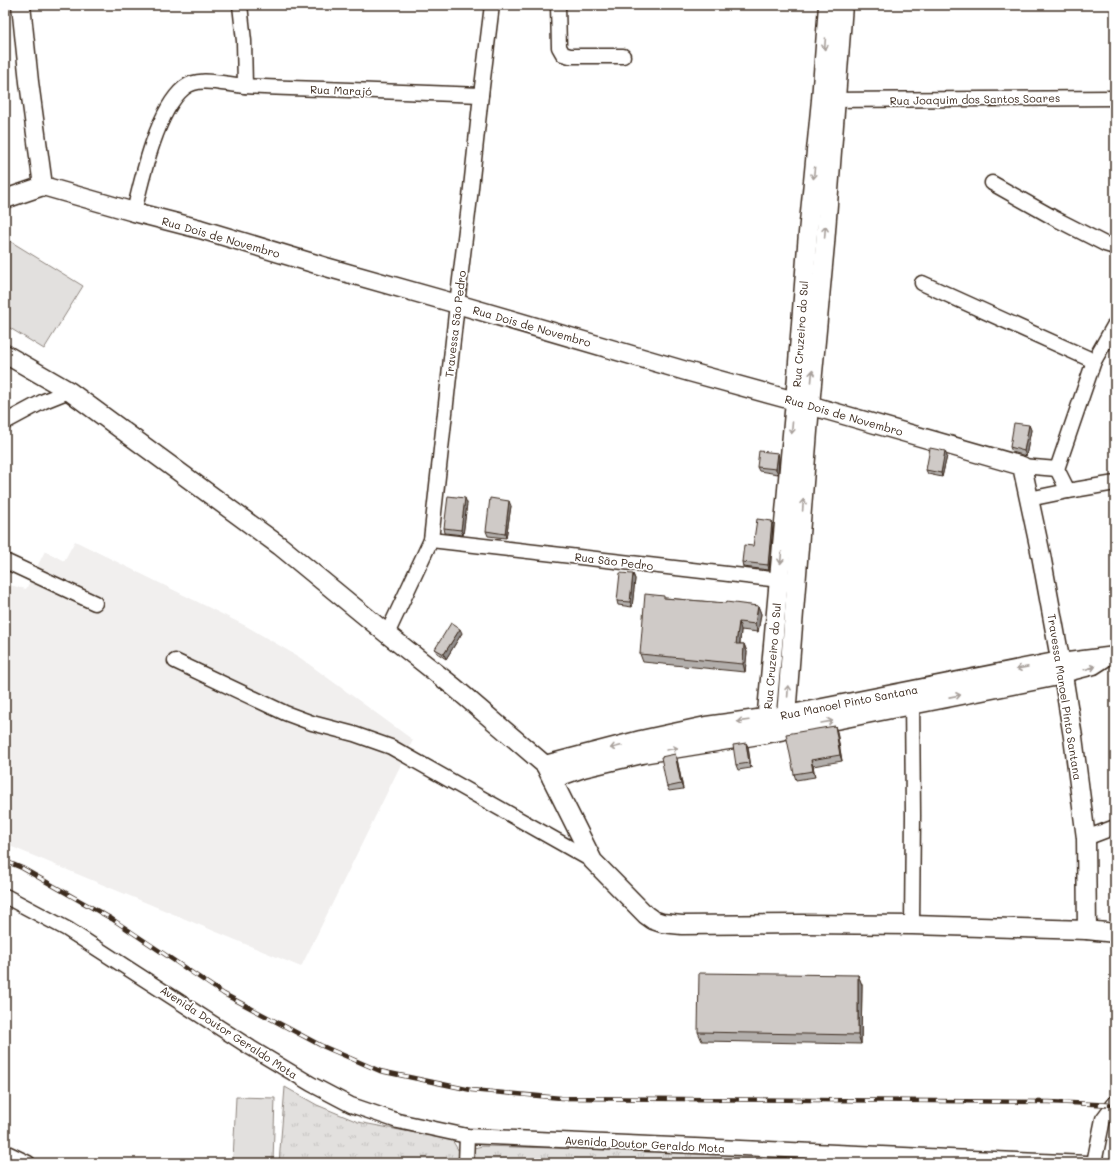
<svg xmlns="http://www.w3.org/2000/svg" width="1120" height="1168" viewBox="0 0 1120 1168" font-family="Mali,sans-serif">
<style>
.built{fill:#f1efee}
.grass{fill:url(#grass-tufts);stroke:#8e857e}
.pitch{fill:#e2e0de;stroke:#8e857e}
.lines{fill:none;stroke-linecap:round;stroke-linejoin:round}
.minor-casing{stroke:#3b2a1e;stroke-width:17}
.tertiary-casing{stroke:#3b2a1e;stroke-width:21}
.minor{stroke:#fff;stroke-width:14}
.tertiary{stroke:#fff;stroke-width:18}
.rail-casing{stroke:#3b2a1e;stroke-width:4.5}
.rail{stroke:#fff;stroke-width:3;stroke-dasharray:9;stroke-linecap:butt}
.wall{fill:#b2aeab;stroke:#3b2a1e}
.shaded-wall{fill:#918d8b;stroke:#3b2a1e}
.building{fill:#cfcac7;stroke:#3b2a1e}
.oneway{stroke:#a79f9a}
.labels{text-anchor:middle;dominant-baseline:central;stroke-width:3.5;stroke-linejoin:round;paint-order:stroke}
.street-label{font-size:11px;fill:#3b2a1e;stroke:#fff}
</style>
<defs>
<pattern id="grass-tufts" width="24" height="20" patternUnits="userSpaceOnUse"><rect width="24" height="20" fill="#e2e0de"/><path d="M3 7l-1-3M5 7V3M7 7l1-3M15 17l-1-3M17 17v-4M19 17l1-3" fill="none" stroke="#c3c0be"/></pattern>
</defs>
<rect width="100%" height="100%" fill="#fff"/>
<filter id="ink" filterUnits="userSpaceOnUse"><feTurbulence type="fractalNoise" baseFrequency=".025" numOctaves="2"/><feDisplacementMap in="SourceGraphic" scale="8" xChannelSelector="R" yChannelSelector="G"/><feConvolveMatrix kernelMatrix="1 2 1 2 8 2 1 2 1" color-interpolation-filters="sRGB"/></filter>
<g filter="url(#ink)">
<polygon class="built" points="75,541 246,626 299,657 413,740 301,967 5,844 5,584 26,589 45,551 64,561"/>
<g class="grass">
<polygon points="285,1087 317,1105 358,1122 452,1140 460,1153 461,1163 279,1163"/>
<polygon points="482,1146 826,1156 833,1161 833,1163 476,1163 473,1156 474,1148"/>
</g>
<g class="pitch">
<polygon points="5,238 83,286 44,349 5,325"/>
<polygon points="236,1097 275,1098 273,1162 233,1160"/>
</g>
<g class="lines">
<g class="minor-casing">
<g id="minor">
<polyline points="240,5 244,41 245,86"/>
<polyline points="558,5 559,47 563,54 570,56 623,56"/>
<polyline points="825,100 1115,98"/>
<polyline points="992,183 1056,219 1105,244 1115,247"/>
<path d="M134,212C142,178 157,110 184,88C198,75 227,85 245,86C271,88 298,88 324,89C376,91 428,93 481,95"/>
<polyline points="922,283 1094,361"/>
<polyline points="5,422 44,401 69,391"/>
<polyline points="1022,466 1057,469"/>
<polyline points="1068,491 1057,469 1094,361 1115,324"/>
<polyline points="1029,499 1068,491 1115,483"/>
<polyline points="431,540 789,581"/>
<polyline points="5,561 95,603"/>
<polyline points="387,634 431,540 457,304 470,197 481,95 492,5"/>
<polyline points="175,661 285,713 312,723 354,734 391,747 593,861"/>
<polyline points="1060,661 1115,654"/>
<polyline points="1063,675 1094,667 1114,654"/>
<polyline points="912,695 913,815 912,925"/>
<polyline points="1086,838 1115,827"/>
<polyline points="5,896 67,929 251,1048 311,1084 351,1105 398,1121 467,1136 1087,1163"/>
<polyline points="5,1152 28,1163"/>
<polyline points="466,1163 467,1136"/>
<polyline points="1094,1163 1103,1119 1115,1103"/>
</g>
</g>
<g class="tertiary-casing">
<g id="tertiary">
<polyline points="21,5 29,82 43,186"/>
<polyline points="43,186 134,212 200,229 326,267 457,304 686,371 795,401 1022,466 1041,555 1063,675 1073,737 1086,838 1087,930"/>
<polyline points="5,199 43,186"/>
<polyline points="5,354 69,391 280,546 387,634 454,687 545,765 593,861 646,915 653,920 662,923 682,925 802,924 912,925 1087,930 1115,933"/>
<polyline points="785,729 810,405 825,244 843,5"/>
<polyline points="765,734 795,401 808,233 821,100 828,5"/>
<polyline points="545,765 641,740 706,726 787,715 1060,661"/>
<polyline points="552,779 583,768 642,754 765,734 1063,675"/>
</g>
</g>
<use href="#minor" class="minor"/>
<use href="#tertiary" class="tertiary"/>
<g class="rail-casing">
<polyline id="rail" points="5,861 22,868 112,919 224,994 320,1045 380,1071 471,1090 561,1098 1049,1102 1115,1105"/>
</g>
<use href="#rail" class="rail"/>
</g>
<g class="wall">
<polygon points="1029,425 1031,430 1026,456 1012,452 1010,447"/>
<polygon points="947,456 942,477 928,474 926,470"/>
<polygon points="779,458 778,474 759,471 757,467"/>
<polygon points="467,503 463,535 445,533 444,528"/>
<polygon points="511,506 506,538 488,536 486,531"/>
<polygon points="773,526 769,570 743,567 742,562 753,546"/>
<polygon points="633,574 635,579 632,607 618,605 617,601"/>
<polygon points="665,598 758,606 761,614 758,632 741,630 740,644 744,644 747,652 745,672 643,662 640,654"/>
<polygon points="462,633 446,659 437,653 435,649"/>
<polygon points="835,726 837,732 842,761 813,766 815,777 796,780 794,774"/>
<polygon points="746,743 748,747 751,768 738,770 736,765"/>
<polygon points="677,759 683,789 669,791 667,787"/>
<polygon points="858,975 862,985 861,1044 702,1041 698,1032"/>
</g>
<g class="shaded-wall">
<polygon points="1029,425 1031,430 1026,456 1024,451"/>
<polygon points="945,451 947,456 942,477 941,473"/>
<polygon points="778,453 779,458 778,474 776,469"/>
<polygon points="465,498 467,503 463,535 461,530"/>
<polygon points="509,501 511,506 506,538 505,534"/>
<polygon points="772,521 773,526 769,570 768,565"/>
<polygon points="633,574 635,579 632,607 630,602"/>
<polygon points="758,606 761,614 758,632 755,624"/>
<polygon points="739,622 741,630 739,651 736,644"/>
<polygon points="460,629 462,633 446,659 444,654"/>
<polygon points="744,644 747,652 745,672 743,664"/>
<polygon points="835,726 837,732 842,761 840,755"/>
<polygon points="746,743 748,747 751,768 749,763"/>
<polygon points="675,754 677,759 683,789 681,784"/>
<polygon points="811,760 813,766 815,777 813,771"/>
<polygon points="858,975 862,985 861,1044 858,1035"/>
</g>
<g class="building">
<polygon points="1014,423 1029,425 1024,451 1010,447"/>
<polygon points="930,448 945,451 941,473 926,470"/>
<polygon points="759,451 778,453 776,469 757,467"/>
<polygon points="448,496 465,498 461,530 444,528"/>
<polygon points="490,498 509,501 505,534 486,531"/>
<polygon points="757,519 772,521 768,565 742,562 744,545 753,546"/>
<polygon points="620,573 633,574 630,602 617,601"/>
<polygon points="645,594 664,596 664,598 726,603 726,602 758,606 755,624 739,622 736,644 744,644 743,664 640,654"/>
<polygon points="451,623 460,629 444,654 435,649"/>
<polygon points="835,726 840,755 811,760 813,771 794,774 786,734"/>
<polygon points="746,743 749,763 736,765 733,745"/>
<polygon points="675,754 681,784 667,787 661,757"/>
<polygon points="699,973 858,975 858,1035 698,1032"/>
</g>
<defs><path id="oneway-shaft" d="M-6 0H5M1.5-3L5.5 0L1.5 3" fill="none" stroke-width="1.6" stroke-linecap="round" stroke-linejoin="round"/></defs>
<g class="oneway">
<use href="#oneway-shaft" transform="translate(825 44) rotate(94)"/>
<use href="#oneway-shaft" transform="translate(814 173) rotate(96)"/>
<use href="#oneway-shaft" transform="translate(825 232) rotate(-86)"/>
<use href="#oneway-shaft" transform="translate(812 376) rotate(-85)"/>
<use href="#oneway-shaft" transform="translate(792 428) rotate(95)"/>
<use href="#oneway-shaft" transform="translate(803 505) rotate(-86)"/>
<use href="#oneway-shaft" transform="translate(781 558) rotate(95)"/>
<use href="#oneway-shaft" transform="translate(1022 668) rotate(169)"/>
<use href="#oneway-shaft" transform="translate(1090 668) rotate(-16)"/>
<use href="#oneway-shaft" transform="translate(788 691) rotate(-86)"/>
<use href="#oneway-shaft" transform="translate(955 696) rotate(-11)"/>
<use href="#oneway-shaft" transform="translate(743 721) rotate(173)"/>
<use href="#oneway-shaft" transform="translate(827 722) rotate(-10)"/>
<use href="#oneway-shaft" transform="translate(616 747) rotate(166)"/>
<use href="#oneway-shaft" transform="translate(672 749) rotate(-10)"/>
</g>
</g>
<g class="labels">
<g class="street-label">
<text transform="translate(341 90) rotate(2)">Rua Marajó</text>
<text transform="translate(975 99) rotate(-1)">Rua Joaquim dos Santos Soares</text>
<text transform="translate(221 237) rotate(16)">Rua Dois de Novembro</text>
<text transform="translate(455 324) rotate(-83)">Travessa São Pedro</text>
<text transform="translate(532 326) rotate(16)">Rua Dois de Novembro</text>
<text transform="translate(800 334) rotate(-86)">Rua Cruzeiro do Sul</text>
<text transform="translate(844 415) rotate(16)">Rua Dois de Novembro</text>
<text transform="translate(614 561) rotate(7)">Rua São Pedro</text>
<text transform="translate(772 656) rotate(-85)">Rua Cruzeiro do Sul</text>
<text transform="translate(1065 697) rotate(81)">Travessa Manoel Pinto Santana</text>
<text transform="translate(849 702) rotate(-11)">Rua Manoel Pinto Santana</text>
<text transform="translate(229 1032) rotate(33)">Avenida Doutor Geraldo Mota</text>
<text transform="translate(645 1144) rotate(3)">Avenida Doutor Geraldo Mota</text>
</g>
</g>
<rect width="1120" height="1168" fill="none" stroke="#fff" stroke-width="20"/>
<rect x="10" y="10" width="1100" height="1148" fill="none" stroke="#3b2a1e" stroke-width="1.5" filter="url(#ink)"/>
</svg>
